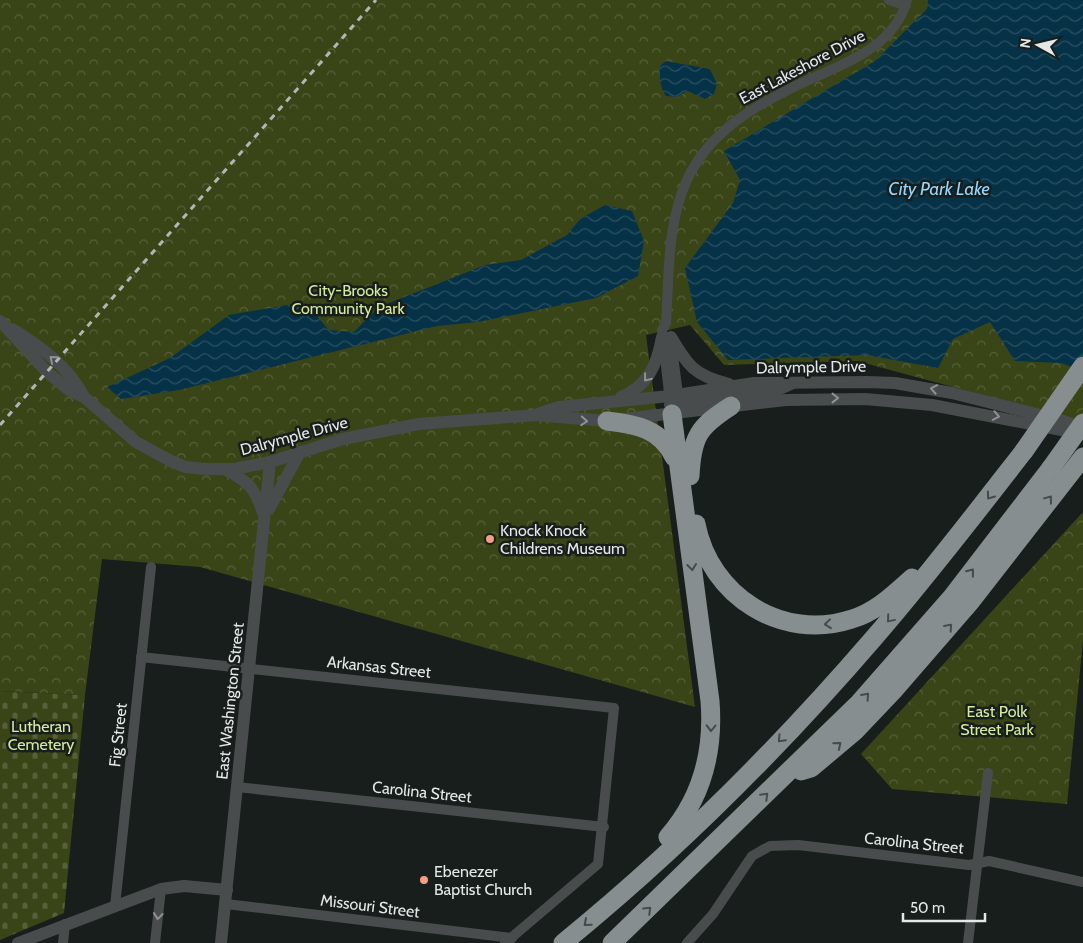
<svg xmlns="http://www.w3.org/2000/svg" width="1083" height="943" viewBox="0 0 1083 943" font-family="Cabin,sans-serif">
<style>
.cemetery{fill:url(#cemetery-stones)}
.park{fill:url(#park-crowns)}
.water{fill:url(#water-waves)}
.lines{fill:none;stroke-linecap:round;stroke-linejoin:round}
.minor{stroke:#494c4c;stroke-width:10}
.tertiary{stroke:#494c4c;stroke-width:12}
.motorway{stroke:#868e8f;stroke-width:19}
.rail{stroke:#b2b6b5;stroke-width:3;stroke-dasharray:6 6;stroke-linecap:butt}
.motorway-bridge{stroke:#868e8f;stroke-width:19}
.oneway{stroke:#8f9292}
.oneway2{stroke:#444b4a}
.poi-dot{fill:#f49e86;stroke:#181e1c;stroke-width:2}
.labels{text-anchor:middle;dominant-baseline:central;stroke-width:5;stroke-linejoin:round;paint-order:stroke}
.street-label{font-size:16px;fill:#e4e8e7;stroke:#181e1c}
.park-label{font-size:16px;fill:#d5ec9d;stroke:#181e1c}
.poi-label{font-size:16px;fill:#e4e8e7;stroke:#181e1c;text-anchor:start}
.water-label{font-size:18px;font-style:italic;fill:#97d6fc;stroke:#181e1c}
</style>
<defs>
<pattern id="cemetery-stones" width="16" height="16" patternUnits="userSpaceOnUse" patternTransform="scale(1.25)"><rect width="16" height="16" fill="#3a4517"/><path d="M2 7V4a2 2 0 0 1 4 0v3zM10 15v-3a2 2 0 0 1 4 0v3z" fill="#566039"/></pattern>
<pattern id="park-crowns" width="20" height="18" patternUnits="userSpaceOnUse" patternTransform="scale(1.25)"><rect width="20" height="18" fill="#3a4517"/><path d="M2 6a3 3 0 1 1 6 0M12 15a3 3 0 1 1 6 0" fill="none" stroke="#566039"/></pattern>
<pattern id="water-waves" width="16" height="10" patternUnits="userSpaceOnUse" patternTransform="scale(1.25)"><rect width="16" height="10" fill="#063247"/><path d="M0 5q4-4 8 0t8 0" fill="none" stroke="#2a5062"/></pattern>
</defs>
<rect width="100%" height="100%" fill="#181e1c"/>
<polygon class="cemetery" points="0,691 85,695 64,913 0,940"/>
<g class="park">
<polygon points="0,0 1083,0 1083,422 857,361 724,365 690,325 646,335 695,707 200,567 102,559 85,695 0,691"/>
<polygon points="1083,512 1083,640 1067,804 892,789 861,754"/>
</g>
<g class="water">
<polygon points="928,0 1083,0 1083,371 1061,363 1015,361 990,322 953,339 938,368 867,355 728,360 697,322 685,268 733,203 740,180 724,151 875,61 927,9"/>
<path d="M666,61L710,69L717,84L714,94L705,99L688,91L677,97L666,96C660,88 659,75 660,66Z"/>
<polygon points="605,205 632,211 644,241 638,276 596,298 478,322 437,326 179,390 121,399 107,387 170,358 229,315 299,303 315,314 329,330 354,332 379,307 485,265 521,260 567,235 580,219"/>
</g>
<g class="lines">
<g class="minor">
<polyline points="889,0 905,5"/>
<polyline points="671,340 679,402"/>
<path d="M670,402L662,330L666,323C669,276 667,223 687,180C709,132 754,106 800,84C842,64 894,49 907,0"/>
<polyline points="141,657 614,708 598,864 505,943"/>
<polyline points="237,787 604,827"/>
<polyline points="226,904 512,938"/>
<polyline points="115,906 151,567"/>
<polyline points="63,943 65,924"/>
<polyline points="155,943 161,889"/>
<polyline points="687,943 713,914 752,856 770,846 798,845 969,865 989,861 1083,882"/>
<polyline points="968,943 988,773"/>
</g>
<g class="tertiary">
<polyline points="0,321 47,372 69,390 84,397 136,442 169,460 185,467 204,469 234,469 270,462 343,439 419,424 536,415 607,421 786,400 865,399 932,405 1082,434"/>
<path d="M12,329C40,346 69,367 84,397"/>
<path d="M671,337C688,366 695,376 729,384"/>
<path d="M621,397C648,386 657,365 662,337"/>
<polyline points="670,405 775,391 793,383"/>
<polyline points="538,414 559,407 670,396 754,383 866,382 895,383 952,393 1064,421 1083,429"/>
<path d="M226,470C249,482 255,488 263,513"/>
<polyline points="269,509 300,452"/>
<polyline points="18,943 161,889 184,886 227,890"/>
<polyline points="221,943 270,462"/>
</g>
<g class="motorway">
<path d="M607,421C636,424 661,429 674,457"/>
<path d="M690,476C692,437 698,427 731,406"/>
<path d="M696,524C710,596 782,642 852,619C876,612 894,594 912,578"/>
<polyline points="801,771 811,768 855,731 893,691 971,601 1083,457"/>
<path d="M668,837C702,798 714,752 710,701L672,414"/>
<path d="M563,943C675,852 779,748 873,639C926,578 975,514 1024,451"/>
<polyline points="612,943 859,703 952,597 1051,468"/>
</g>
<polyline class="rail" points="0,425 376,0"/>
<g class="motorway-bridge">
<polyline points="1024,451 1083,366"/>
<polyline points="1051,468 1083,423"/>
</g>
</g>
<defs><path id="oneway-chevron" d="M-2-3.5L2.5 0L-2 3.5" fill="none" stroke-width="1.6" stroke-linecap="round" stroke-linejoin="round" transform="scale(1.25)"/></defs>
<g class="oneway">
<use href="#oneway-chevron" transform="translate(53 359) rotate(-140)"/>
<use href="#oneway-chevron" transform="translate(647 378) rotate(128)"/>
<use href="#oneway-chevron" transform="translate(934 389) rotate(-169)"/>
<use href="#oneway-chevron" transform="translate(835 398)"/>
<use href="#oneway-chevron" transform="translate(996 416) rotate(11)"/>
<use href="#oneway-chevron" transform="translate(584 421) rotate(4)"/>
<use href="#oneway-chevron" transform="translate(158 916) rotate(96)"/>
</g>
<g class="oneway2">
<use href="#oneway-chevron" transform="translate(990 496) rotate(126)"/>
<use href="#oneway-chevron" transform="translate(1049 499) rotate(-53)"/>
<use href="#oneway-chevron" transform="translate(692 567) rotate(83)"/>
<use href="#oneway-chevron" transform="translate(971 572) rotate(-52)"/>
<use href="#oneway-chevron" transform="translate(890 619) rotate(130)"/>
<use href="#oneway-chevron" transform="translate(828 624) rotate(174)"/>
<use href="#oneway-chevron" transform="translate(949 627) rotate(-49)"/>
<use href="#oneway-chevron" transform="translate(866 696) rotate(-48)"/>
<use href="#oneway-chevron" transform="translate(711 728) rotate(91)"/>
<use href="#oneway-chevron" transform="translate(781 739) rotate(133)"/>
<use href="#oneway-chevron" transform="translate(838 745) rotate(-39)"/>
<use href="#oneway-chevron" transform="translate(765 796) rotate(-45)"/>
<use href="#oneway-chevron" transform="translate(648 910) rotate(-44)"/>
<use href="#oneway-chevron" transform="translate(587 923) rotate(139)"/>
</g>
<g class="poi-dot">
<circle cx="490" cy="539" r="5"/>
<circle cx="424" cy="880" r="5"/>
</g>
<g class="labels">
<g class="street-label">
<text transform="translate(802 67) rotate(-28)">East Lakeshore Drive</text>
<text transform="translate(811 367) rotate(-1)">Dalrymple Drive</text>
<text transform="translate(294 436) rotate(-15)">Dalrymple Drive</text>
<text transform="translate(379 667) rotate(6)">Arkansas Street</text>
<text transform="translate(230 701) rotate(-84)">East Washington Street</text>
<text transform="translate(118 735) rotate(-84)">Fig Street</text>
<text transform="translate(422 792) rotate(6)">Carolina Street</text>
<text transform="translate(914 843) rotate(6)">Carolina Street</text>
<text transform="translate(370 906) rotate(7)">Missouri Street</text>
</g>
<g class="park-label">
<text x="348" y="290">City-Brooks<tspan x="348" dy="18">Community Park</tspan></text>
<text x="997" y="711">East Polk<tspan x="997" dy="18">Street Park</tspan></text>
<text x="41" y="726">Lutheran<tspan x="41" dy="18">Cemetery</tspan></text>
</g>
<g class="poi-label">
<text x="500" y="530">Knock Knock<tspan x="500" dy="18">Childrens Museum</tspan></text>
<text x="434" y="871">Ebenezer<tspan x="434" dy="18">Baptist Church</tspan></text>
</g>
<g class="water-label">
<text x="939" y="189">City Park Lake</text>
</g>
</g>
<g transform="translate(1038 45) rotate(278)" stroke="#181e1c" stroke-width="4" paint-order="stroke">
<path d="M0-4L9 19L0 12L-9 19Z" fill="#e4e8e7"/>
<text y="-8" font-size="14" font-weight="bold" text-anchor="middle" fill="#e4e8e7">N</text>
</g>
<path d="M903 913v8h82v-8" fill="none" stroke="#e4e8e7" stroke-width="2.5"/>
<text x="910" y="913" font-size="15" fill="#e4e8e7" stroke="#181e1c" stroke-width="4" paint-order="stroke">50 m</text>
</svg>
